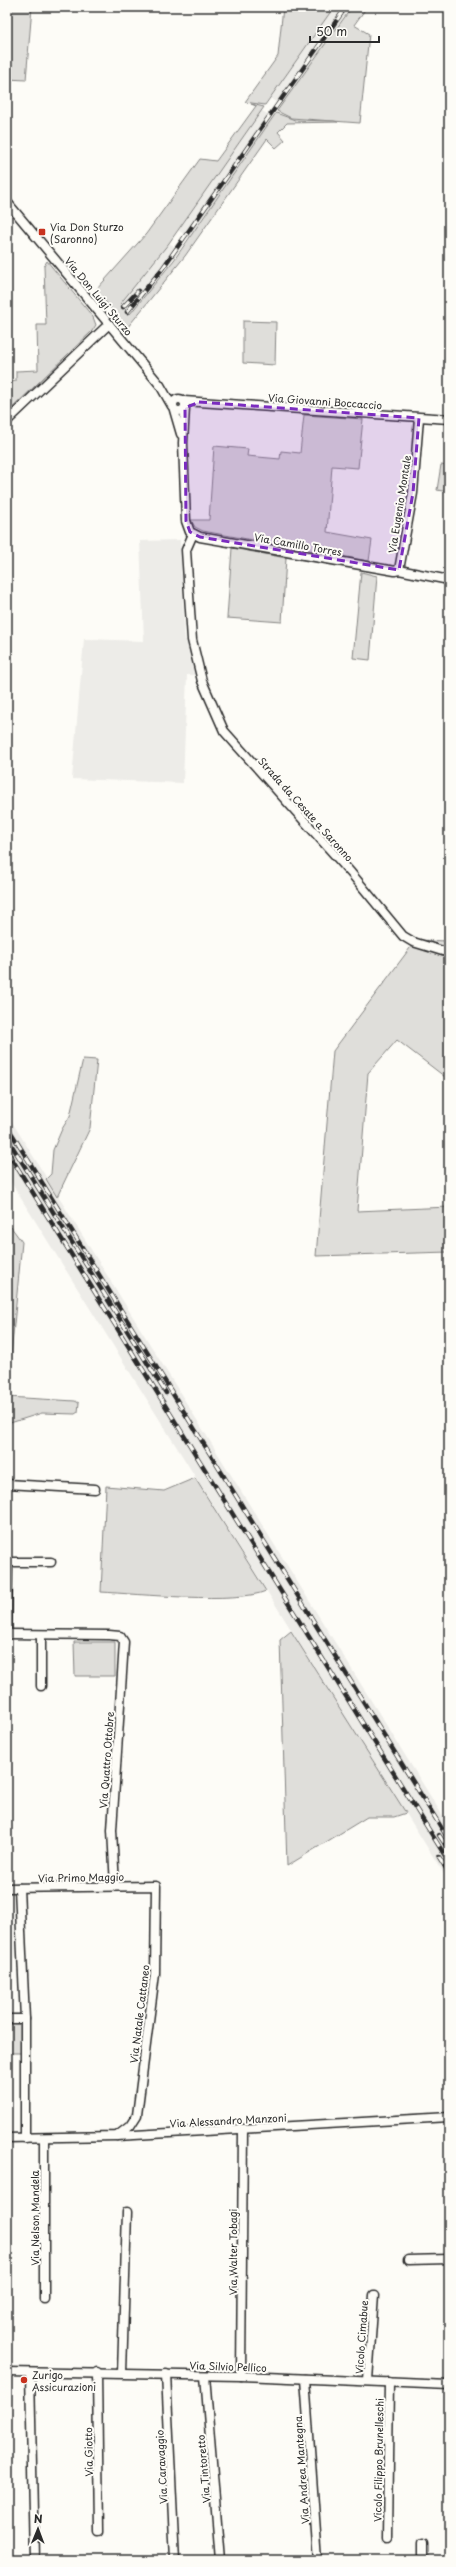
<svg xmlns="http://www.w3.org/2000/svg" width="456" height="2567" viewBox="0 0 456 2567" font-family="'Playpen Sans',sans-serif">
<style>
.built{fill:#edece8}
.green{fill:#dfdeda;stroke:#858482}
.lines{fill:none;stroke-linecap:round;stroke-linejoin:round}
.minor-casing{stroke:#2b2b2b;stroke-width:11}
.minor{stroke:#fdfcf7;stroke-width:8}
.rail-casing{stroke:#2b2b2b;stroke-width:4.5}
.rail{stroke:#fdfcf7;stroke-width:3;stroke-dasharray:9;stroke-linecap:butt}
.marked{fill:#7b2cbf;fill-opacity:0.2;stroke:#7b2cbf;stroke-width:3;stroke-dasharray:8 5;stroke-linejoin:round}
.poi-dot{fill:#c8321e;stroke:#fdfcf7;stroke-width:1.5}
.labels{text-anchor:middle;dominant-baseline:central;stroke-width:4;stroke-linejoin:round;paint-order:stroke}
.poi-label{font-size:10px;fill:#2b2b2b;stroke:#fdfcf7;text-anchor:start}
.street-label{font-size:10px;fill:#2b2b2b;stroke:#fdfcf7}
</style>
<rect width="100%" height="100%" fill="#fdfcf7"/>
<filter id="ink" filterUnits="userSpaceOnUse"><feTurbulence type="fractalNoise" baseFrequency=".025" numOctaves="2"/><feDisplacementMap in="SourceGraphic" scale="8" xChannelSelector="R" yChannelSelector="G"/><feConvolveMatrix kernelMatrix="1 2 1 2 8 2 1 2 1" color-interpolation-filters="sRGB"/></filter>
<g filter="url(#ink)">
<g class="built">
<polygon points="334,7 352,7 281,106 270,98"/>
<polygon points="261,110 273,118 189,238 178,230"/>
<polygon points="169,243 180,250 130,314 120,304"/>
<polygon points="180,540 185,640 197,641 203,675 187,675 183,783 72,779 84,639 144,641 140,541"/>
<polygon points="7,1114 449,1826 449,1882 7,1176"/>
</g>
<g class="green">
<polygon points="7,7 32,7 26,80 7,79"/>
<polygon points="283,7 334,7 265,105 245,102 278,56"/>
<polygon points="352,7 367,7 354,25 369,34 360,123 291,118 277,111"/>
<polygon points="251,104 264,107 169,243 120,304 130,314 174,260 276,113 295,120 334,121 338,122 287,123 278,132 285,140 276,148 267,139 185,256 127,328 96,290 146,234 200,159 216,161 256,106"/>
<polygon points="47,261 93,317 96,325 92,331 7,413 7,383 16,381 16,371 38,370 37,325 46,325 44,266"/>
<polygon points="243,321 276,322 275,365 243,363"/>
<polygon points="304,415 363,419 358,468 332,466 327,532 372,540 369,561 203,531 195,527 191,520 209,520 214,446 248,449 247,456 280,459 281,451 300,453"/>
<polygon points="441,465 449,466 449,492 437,490"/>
<polygon points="232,548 286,558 282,622 227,618"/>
<polygon points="361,572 377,576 370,660 353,658"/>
<polygon points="416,940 449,941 449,1080 397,1040 368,1073 357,1211 449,1207 449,1252 316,1256 333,1051"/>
<polygon points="83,1059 97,1060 90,1128 57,1197 46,1179 51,1174 53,1150 62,1129 70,1116"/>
<polygon points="11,1227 22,1242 7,1397 7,1230"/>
<polygon points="7,1397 75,1401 79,1403 78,1412 75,1414 42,1413 7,1424"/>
<path d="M195,1478L266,1591C236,1604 138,1594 101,1592L106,1486L164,1491Z"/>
<polygon points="291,1631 406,1813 394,1817 367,1817 287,1866 280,1640"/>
<polygon points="74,1642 115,1642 115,1676 75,1676"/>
<polygon points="7,2023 22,2024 21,2053 10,2053 10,2078 7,2078"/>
</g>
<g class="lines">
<g class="minor-casing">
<g id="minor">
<polyline points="7,202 160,385 172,406"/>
<circle cx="179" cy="405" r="6"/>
<polyline points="184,401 449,419"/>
<polyline points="185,408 183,443 186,521 190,532 200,537 395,571 399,570"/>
<polyline points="174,410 181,434"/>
<polyline points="7,421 109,324"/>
<polyline points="193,534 186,550 192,640 202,681 224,731 351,873 403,936 413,942 449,953"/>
<polyline points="399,570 413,493 419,418"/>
<polyline points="399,570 449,580"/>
<polyline points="7,1484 95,1489"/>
<polyline points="7,1634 109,1635 120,1636 124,1642 112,1830 115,1886"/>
<polyline points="7,1634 8,1562 51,1562"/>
<polyline points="41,1686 41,1635"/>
<polyline points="7,1888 156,1886 155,1974 137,2115 130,2126 117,2136"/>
<polyline points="19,1888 25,2019 25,2138"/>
<polyline points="7,2019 25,2019"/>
<polyline points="7,2138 117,2136 449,2117"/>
<polyline points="408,2260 449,2259"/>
<polyline points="44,2299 44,2138"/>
<polyline points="7,2372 241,2376 449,2385"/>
<polyline points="97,2372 99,2532"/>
<polyline points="30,2373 34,2560"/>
<polyline points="122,2373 127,2212"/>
<polyline points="166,2374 175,2560"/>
<polyline points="205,2376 220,2560"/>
<polyline points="241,2376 243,2129"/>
<polyline points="305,2379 318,2560"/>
<polyline points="368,2380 374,2295"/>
<polyline points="387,2538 389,2382"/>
<polyline points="422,2542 422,2560"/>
</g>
</g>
<use href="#minor" class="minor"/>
<g class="rail-casing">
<g id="rail">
<polyline points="123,307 138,291"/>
<polyline points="127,312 162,269 346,7"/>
<polyline points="7,1126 449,1840"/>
<polyline points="7,1138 166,1393"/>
<polyline points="7,1151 449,1862"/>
<polyline points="439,1835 449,1850"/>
<polyline points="439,1857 449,1873"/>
</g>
</g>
<use href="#rail" class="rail"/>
</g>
</g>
<path class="marked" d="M199,402L419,418L413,493L399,570L200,537L190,532L186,521L185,408Z"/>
<g class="poi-dot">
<rect x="38" y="228" width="8" height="8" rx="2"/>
<circle cx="24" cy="2380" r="4"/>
</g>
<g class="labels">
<g class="poi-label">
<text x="50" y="226">Via Don Sturzo<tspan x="50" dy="12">(Saronno)</tspan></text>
<text x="32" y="2374">Zurigo<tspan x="32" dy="12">Assicurazioni</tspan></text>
</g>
<g class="street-label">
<text transform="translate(99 296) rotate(50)">Via Don Luigi Sturzo</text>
<text transform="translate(325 401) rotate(4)">Via Giovanni Boccaccio</text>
<text transform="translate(399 504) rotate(-81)">Via Eugenio Montale</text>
<text transform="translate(298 544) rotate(10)">Via Camillo Torres</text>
<text transform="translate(306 809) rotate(48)">Strada da Cesate a Saronno</text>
<text transform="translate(106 1760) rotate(-86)">Via Quattro Ottobre</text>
<text transform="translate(81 1877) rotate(-1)">Via Primo Maggio</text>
<text transform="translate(139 2014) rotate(-83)">Via Natale Cattaneo</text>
<text transform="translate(228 2120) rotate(-3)">Via Alessandro Manzoni</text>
<text transform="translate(34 2218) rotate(-90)">Via Nelson Mandela</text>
<text transform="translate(232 2252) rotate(-90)">Via Walter Tobagi</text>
<text transform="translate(361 2337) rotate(-86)">Vicolo Cimabue</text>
<text transform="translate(228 2366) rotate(2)">Via Silvio Pellico</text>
<text transform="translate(88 2452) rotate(-91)">Via Giotto</text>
<text transform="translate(378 2460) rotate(-89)">Vicolo Filippo Brunelleschi</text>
<text transform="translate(161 2467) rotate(-93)">Via Caravaggio</text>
<text transform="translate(203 2469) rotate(-95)">Via Tintoretto</text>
<text transform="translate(301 2470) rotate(-94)">Via Andrea Mantegna</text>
</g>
</g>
<rect width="456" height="2567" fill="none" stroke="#fdfcf7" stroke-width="24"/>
<rect x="12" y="12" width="432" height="2543" fill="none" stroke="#2b2b2b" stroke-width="1.5" filter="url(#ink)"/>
<g transform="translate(38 2529) rotate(1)" stroke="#fdfcf7" stroke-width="3" paint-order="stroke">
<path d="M0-3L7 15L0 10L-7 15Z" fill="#2b2b2b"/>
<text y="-6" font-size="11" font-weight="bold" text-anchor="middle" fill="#2b2b2b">N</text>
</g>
<path d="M310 36v6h69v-6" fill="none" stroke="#2b2b2b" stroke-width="2"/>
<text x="316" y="36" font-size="12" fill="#2b2b2b" stroke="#fdfcf7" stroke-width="3" paint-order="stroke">50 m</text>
</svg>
